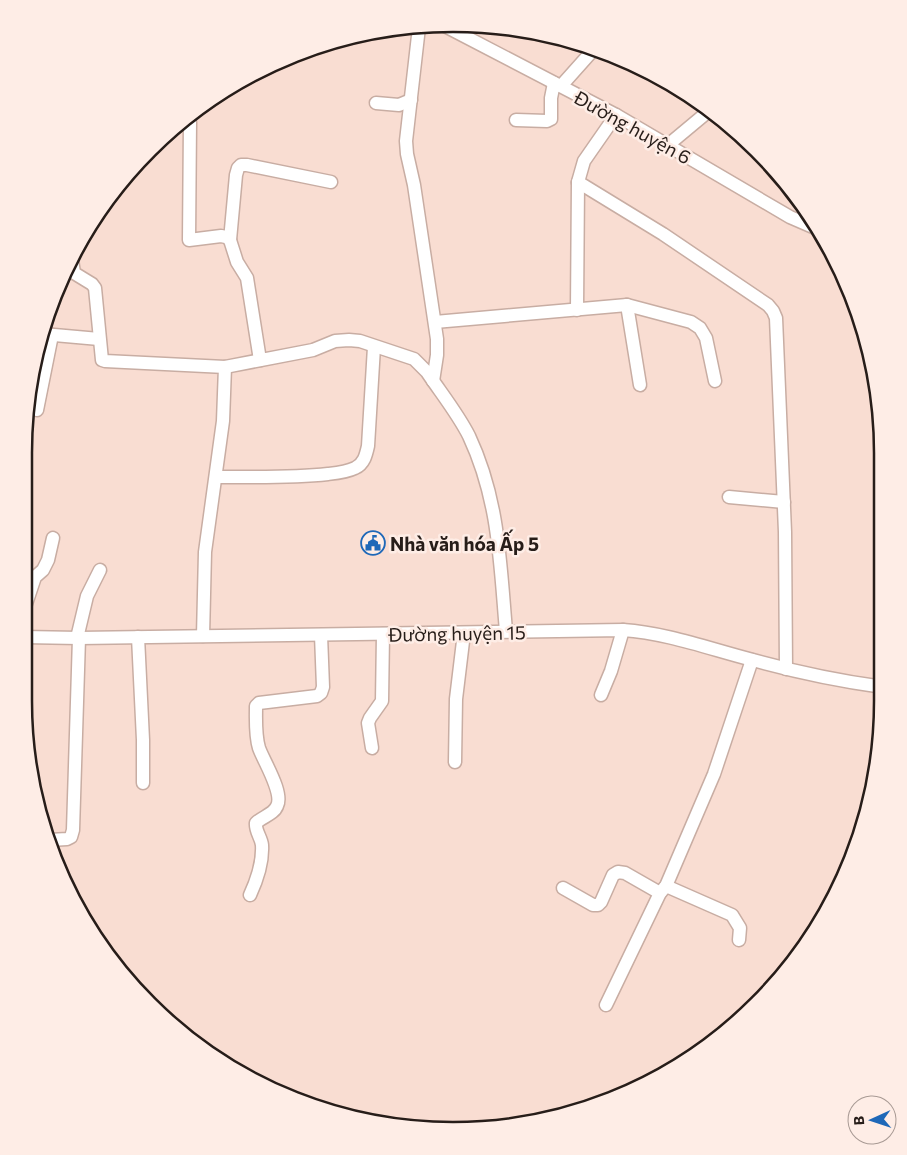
<svg xmlns="http://www.w3.org/2000/svg" width="907" height="1155" viewBox="0 0 907 1155" font-family="Commissioner,sans-serif">
<style>
.lines{fill:none;stroke-linecap:round;stroke-linejoin:round}
.minor-casing{stroke:#c8ada3;stroke-width:15}
.minor{stroke:#fff;stroke-width:12}
.labels{text-anchor:middle;dominant-baseline:central;stroke-width:5;stroke-linejoin:round;paint-order:stroke}
.street-label{font-size:19px;fill:#271d19;stroke:#feede6}
.poi-label{font-size:19px;font-weight:bold;fill:#271d19;stroke:#feede6;text-anchor:start}
.rim{fill:none;stroke:#271d19;stroke-width:2.5}
</style>
<rect width="100%" height="100%" fill="#f9ddd2"/>
<g class="lines">
<g class="minor-casing">
<g id="minor">
<polyline points="445,26 616,115 790,217 820,230"/>
<polyline points="419,27 406,141 407,154 414,185 437,339 437,355 433,381"/>
<polyline points="561,86 594,49"/>
<polyline points="376,103 399,105 411,100"/>
<polyline points="616,115 584,161 578,182 663,234 768,305 773,311 776,318 785,532 786,669"/>
<polyline points="516,120 547,121 551,119 551,98 554,83"/>
<polyline points="190,122 189,240 221,236 226,237 230,240 237,262 247,278 260,360"/>
<polyline points="668,145 710,110"/>
<polyline points="230,240 236,175 238,168 241,165 247,165 331,182"/>
<polyline points="72,260 74,273 92,284 95,288 102,360 105,361 225,367 223,421 205,552 203,636"/>
<polyline points="627,305 640,385"/>
<polyline points="577,310 578,182"/>
<polyline points="435,322 627,305 691,322 700,328 706,338 715,381"/>
<polyline points="43,334 99,339"/>
<path d="M225,367L313,350L335,341L349,340L360,341L414,359L427,372C441,393 458,414 469,436C499,500 500,562 506,631"/>
<polyline points="37,410 52,335"/>
<path d="M216,477C253,477 291,478 328,474C337,473 347,472 355,468C364,464 366,455 368,446L374,347"/>
<polyline points="729,497 784,502"/>
<polyline points="24,610 35,577 43,570 48,560 53,538"/>
<path d="M24,637L79,638L623,630C667,633 710,649 753,660C796,672 839,681 883,687"/>
<polyline points="138,637 143,740 143,783"/>
<polyline points="77,638 87,596 100,570"/>
<polyline points="601,695 611,671 623,630"/>
<polyline points="372,748 368,723 370,718 382,701 383,634"/>
<polyline points="455,762 456,699 464,633"/>
<polyline points="50,840 67,839 71,837 73,830 79,638"/>
<polyline points="666,886 732,915 740,928 739,940"/>
<polyline points="563,888 593,905 598,905 601,902 613,875 618,872 625,873 660,893"/>
<path d="M250,895C257,880 263,862 262,845C261,837 255,831 256,823C262,817 274,814 277,806C284,793 264,762 259,748C255,735 256,720 256,706L259,703L317,696L321,693L323,687L321,635"/>
<polyline points="606,1005 660,893 666,886 714,774 752,660"/>
</g>
</g>
<use href="#minor" class="minor"/>
</g>
<defs>
<g id="civic-ring" transform="scale(1.25)"><circle r="9.5" fill="#feede6" stroke="#1e68b8" stroke-width="1.5"/><path d="M-.6-6.5H3V-4.5H.6V-3L4-1V1h2V6H-6V1h2V-1L-.6-3ZM-1.2 2.5V6h2.4V2.5Z" fill="#1e68b8"/></g>
</defs>
<g fill-rule="evenodd">
<use href="#civic-ring" x="373" y="543"/>
</g>
<g class="labels">
<g class="street-label">
<text transform="translate(633 127) rotate(29)">Đường huyện 6</text>
<text transform="translate(457 633) rotate(-1)">Đường huyện 15</text>
</g>
<g class="poi-label">
<text x="390" y="543">Nhà văn hóa Ấp 5</text>
</g>
</g>
<path d="M0 0H907V1155H0ZM453 32H453A421 421 0 0 1 874 453V701A421 421 0 0 1 453 1122H453A421 421 0 0 1 32 701V453A421 421 0 0 1 453 32Z" fill="#feede6" fill-rule="evenodd"/>
<path class="rim" d="M453 32H453A421 421 0 0 1 874 453V701A421 421 0 0 1 453 1122H453A421 421 0 0 1 32 701V453A421 421 0 0 1 453 32Z"/>
<g transform="translate(872 1120) rotate(267)"><circle r="24" fill="#feede6" stroke="#a89a94"/>
<path d="M0-4L9 19L0 12L-9 19Z" fill="#1e68b8"/>
<text y="-8" font-size="14" font-weight="bold" text-anchor="middle" fill="#271d19">B</text>
</g>
</svg>
